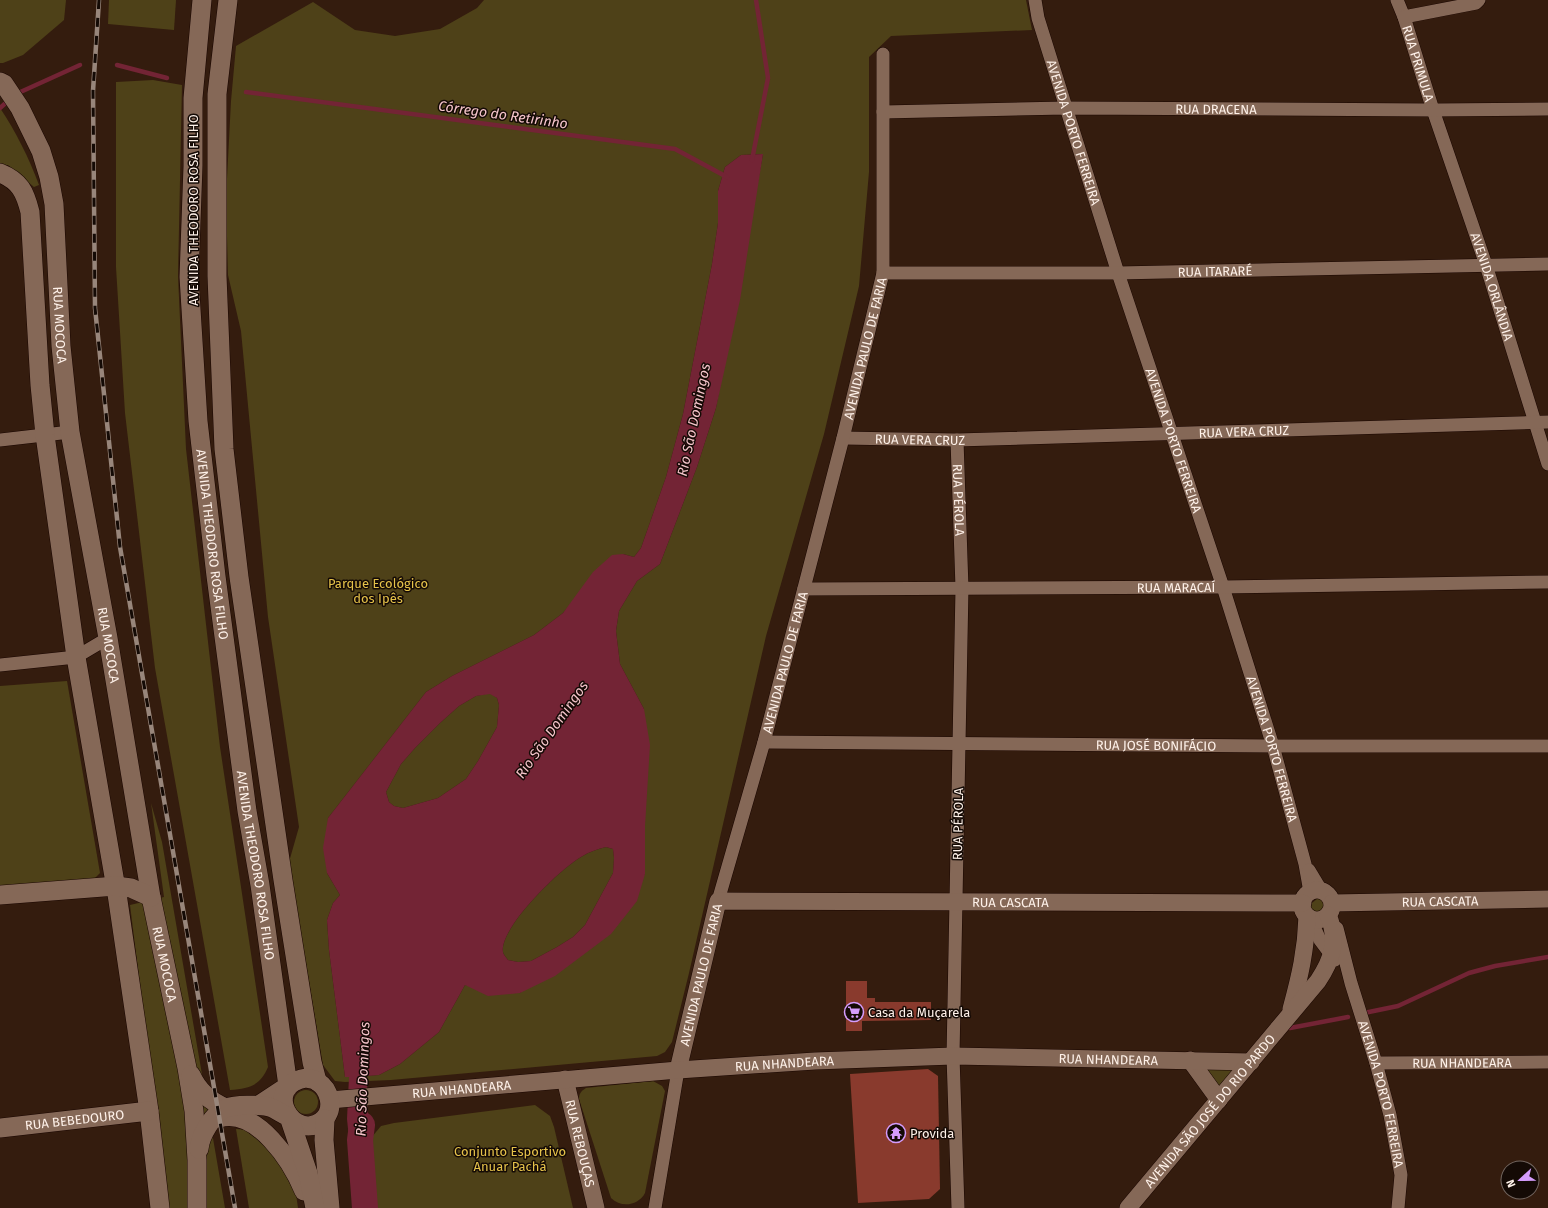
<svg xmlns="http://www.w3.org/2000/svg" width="1548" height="1208" viewBox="0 0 1548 1208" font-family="'Fira Sans',sans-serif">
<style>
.green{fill:#4e4118;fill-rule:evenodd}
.water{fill:#732435;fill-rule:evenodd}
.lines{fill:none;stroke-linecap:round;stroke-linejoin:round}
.stream{stroke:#732435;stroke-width:4.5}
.river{stroke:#732435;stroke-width:26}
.building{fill:#893a2d}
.minor-casing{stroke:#1a0600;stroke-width:14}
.tertiary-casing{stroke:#1a0600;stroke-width:18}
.secondary-casing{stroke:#1a0600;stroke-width:20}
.minor{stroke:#856857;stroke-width:13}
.tertiary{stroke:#856857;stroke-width:17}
.secondary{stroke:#856857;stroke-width:19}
.rail-casing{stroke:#98867b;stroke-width:4.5}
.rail{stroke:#140a05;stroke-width:3;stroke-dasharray:9;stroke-linecap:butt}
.labels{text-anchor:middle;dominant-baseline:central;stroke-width:3;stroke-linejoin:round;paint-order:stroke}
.street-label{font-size:13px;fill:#fef1e9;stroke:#140a05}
.park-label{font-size:13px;fill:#e5c24a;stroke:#140a05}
.poi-label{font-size:13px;fill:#fef1e9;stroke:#140a05;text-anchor:start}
.water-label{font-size:14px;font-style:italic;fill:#f6c5cb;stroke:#140a05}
</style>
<rect width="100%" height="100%" fill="#341c0e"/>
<g class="green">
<polygon points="0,0 66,0 64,20 23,55 3,63 0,63"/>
<polygon points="109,0 176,0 174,30 108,24"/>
<path d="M484,0H1026L1032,30L891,36L869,57V172L859,286L824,434L766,636L689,973L672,1042L665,1052L657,1056L391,1080L345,1082L335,1081L323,1065L289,862L299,827L268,617L241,331L228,275L226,198L231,101L236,46L313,2L355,30L395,36L440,29L477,8ZM763,154L716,408L697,467L660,564L637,581L619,611L616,631L620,664L644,709L645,874L520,993L465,985L439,1032L400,1064L379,1075L345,1077L329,950L327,920L333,903L340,895L327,873L328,818L426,692L452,676L534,635L563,613L579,594L623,554L634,557L641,548L666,477L683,414L712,264L718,223V191L725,167L741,155Z"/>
<path d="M153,80L182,85L178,276L186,449L220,747L268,1067C260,1086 250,1088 230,1090L155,668L125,413L116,267V82Z"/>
<path d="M0,108C16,132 29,158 39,185L34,187L8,165H0Z"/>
<polygon points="67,681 100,873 93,880 0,886 0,686"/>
<polygon points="490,693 497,698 499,705 497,727 478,761 466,779 438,798 403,808 394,806 389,802 386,792 401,764 415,748 440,723 459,706 476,696"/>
<polygon points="151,803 162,842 225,1208 168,1208 130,905 164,897"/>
<path d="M606,847L613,849L614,858L613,873L585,925L573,937L557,947L531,961L518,962L508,960C506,957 503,954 503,952C499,928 561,868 581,857C589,852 597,849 606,847Z"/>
<polygon points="1317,899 1321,899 1327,903 1321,916 1314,915 1310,909 1312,903"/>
<polygon points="1199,1066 1243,1067 1220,1093"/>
<path d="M653,1081L662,1086L665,1091L645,1193C638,1206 621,1208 611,1198L579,1099C579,1094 581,1091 586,1088Z"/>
<circle cx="306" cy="1102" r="12"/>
<polygon points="535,1105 550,1116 554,1127 573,1208 376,1208 372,1184 371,1138 381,1126 394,1123"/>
<polygon points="236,1129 250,1130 276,1159 296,1194 298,1208 249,1208"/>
</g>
<path class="water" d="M763,154L740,300L716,408L697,467L660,564L637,581L619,611L616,631L620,664L644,709L650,745L645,826V874L637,901L611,934L555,976L520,993L488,996L465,985L439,1032L400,1064L379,1075L367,1076L368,1118L365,1126L363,1151L361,1162L364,1179L373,1208H356L347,1119L349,1077H345L329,950L327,920L333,903L340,895L327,873L323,848L328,818L426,692L452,676L534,635L563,613L593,572L612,555L623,554L634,557L641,548L666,477L683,414L712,264L718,223V191L725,167L741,155ZM490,694L497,698L499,705L497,727L478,761L466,779L438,798L403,808L394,806L389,802L386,792L401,764L415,748L440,723L459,706L476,696ZM606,847L613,849L614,858L613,873L585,925L573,937L557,947L531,961L518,962L508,960C506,957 503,954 503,952C499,928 561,868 581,857C589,852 597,849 606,847Z"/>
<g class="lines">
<g class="stream">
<polyline points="117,65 167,78"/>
<polyline points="246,92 675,149 727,177"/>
<polyline points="16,94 80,65"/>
<polyline points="0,108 9,100"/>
<polyline points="752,160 768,78 756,0"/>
<polyline points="1364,1013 1398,1006 1469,973 1495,966 1548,957"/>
<polyline points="1290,1028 1348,1017"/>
</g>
<polyline class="river" points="362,1125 360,1140 365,1208"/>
</g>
<g class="building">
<polygon points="846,981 867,981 867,998 875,998 875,1002 931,1002 931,1020 862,1021 862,1031 846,1031"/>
<polygon points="928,1069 938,1076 940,1189 929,1199 858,1203 850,1074"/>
</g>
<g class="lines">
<g class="minor-casing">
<g id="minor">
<path id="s1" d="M1035,0L1038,18L1118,273L1223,587L1273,746L1305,864L1310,892"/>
<path id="s2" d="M1397,0L1404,17L1433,110L1486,265L1548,464"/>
<polyline points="1404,17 1476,3 1479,0"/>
<path id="s3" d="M883,112L1066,108L1433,110L1548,109"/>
<path id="s4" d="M883,273H1118L1548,264"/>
<path id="s5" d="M843,438L957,440L1548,422"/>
<polyline points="0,440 70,432"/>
<path id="s6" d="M957,440L962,588L953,1056L958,1208"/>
<path id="s7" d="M804,589L1223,587L1548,582"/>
<polyline points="0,665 76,657 108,638"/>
<path id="s8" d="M764,742L1273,746H1548"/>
<polyline points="1309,870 1321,890"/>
<path id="s9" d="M718,901L764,742L843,438L883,273V54"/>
<polyline points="1310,918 1320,940 1335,960"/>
<path id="s10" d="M1337,928L1351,983L1376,1063L1390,1115L1401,1175L1398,1208"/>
<path id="s11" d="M1376,1063L1548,1062"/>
<polyline points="655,1208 678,1070"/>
</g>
</g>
<g class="tertiary-casing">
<g id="tertiary">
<circle cx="1317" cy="905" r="15"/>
<path id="s12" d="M1332,903L1548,899"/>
<path d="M1291,1009C1300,976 1306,950 1307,916"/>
<polyline points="1190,1060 1219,1100"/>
<path id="s13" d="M678,1070L718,901L1303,903"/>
<path id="s14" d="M565,1079L596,1208"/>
<path id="s15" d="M330,1100L678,1070L815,1061L953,1056L1251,1062"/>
<path id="s16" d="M1128,1208L1318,981C1332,960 1339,940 1328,915"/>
</g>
</g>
<g class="secondary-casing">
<g id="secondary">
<path id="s17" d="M202,0L193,98V166L189,277L198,421L216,576L247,811L260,885L288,1086L259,1105"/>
<polyline points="228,0 217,94 217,276 224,449 239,577 283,880 312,1062 317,1081"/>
<path id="s18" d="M0,82L4,84L20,108L41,151L49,177L54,204L61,346L70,432L108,638L151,897L187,1068L194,1111L197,1160V1208"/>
<path d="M0,173C20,181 25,192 30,212L40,385L45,435L76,657L117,894L149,1111L160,1208"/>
<polyline points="0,895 116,886 131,888 151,897"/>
<path d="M191,1075C198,1091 209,1101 226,1108"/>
<path d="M306,1078C310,1079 315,1079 318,1082C329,1089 335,1108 324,1119C295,1146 259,1086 306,1078Z"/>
<path d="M219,1118C257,1107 292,1162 304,1191"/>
<polyline points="325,1119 324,1140 330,1208"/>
<path id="s19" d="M0,1128L149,1111"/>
<path d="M199,1149C200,1136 213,1113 226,1108C235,1105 259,1104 269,1107C276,1109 282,1114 289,1117L308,1173L315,1208"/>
</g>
</g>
<use href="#minor" class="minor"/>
<use href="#tertiary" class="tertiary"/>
<use href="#secondary" class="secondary"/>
<g class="rail-casing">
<polyline id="rail" points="99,0 93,91 95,308 120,547 235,1208"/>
</g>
<use href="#rail" class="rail"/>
</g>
<defs>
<g id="supermarket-ring" transform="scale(1)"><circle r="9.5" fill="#140a05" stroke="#d49cfc" stroke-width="1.5"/><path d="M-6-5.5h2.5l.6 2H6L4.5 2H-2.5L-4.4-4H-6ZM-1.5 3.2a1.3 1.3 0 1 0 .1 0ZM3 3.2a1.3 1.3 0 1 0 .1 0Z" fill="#d49cfc"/></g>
<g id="temple-ring" transform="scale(1)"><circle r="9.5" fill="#140a05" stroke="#d49cfc" stroke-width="1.5"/><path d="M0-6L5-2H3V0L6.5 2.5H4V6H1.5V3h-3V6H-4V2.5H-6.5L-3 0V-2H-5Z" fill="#d49cfc"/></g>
</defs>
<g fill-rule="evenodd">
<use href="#supermarket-ring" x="854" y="1012"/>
<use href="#temple-ring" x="896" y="1133"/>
</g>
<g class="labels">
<g class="street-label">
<text stroke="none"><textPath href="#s2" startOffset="67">RUA PRIMULA</textPath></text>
<text stroke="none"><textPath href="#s3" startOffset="333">RUA DRACENA</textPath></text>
<text stroke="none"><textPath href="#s1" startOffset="138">AVENIDA PORTO FERREIRA</textPath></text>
<text transform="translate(193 210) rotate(-90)">AVENIDA THEODORO ROSA FILHO</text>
<text stroke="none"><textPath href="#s4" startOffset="332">RUA ITARARÉ</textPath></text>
<text stroke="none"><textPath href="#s2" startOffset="302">AVENIDA ORLÂNDIA</textPath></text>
<text stroke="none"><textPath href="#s18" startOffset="257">RUA MOCOCA</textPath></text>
<text stroke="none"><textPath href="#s9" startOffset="572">AVENIDA PAULO DE FARIA</textPath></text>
<text stroke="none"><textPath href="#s5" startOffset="401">RUA VERA CRUZ</textPath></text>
<text stroke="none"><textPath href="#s5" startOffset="77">RUA VERA CRUZ</textPath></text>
<text stroke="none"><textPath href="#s1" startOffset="462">AVENIDA PORTO FERREIRA</textPath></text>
<text stroke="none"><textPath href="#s6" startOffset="60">RUA PÉROLA</textPath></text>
<text stroke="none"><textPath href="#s17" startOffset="546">AVENIDA THEODORO ROSA FILHO</textPath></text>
<text stroke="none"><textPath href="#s7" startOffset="372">RUA MARACAÍ</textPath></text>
<text stroke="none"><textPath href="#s18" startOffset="581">RUA MOCOCA</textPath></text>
<text stroke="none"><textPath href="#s9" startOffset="248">AVENIDA PAULO DE FARIA</textPath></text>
<text stroke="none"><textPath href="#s8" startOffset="392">RUA JOSÉ BONIFÁCIO</textPath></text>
<text stroke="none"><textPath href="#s1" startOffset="786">AVENIDA PORTO FERREIRA</textPath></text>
<text transform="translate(958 824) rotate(-89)">RUA PÉROLA</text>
<text stroke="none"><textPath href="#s17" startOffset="870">AVENIDA THEODORO ROSA FILHO</textPath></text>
<text stroke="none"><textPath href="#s12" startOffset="108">RUA CASCATA</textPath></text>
<text stroke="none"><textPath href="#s13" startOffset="466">RUA CASCATA</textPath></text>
<text stroke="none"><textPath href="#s18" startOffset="905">RUA MOCOCA</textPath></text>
<text stroke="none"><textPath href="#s13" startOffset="98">AVENIDA PAULO DE FARIA</textPath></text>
<text stroke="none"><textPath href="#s15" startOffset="780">RUA NHANDEARA</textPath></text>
<text stroke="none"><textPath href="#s11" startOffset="86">RUA NHANDEARA</textPath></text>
<text stroke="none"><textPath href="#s15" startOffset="456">RUA NHANDEARA</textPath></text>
<text stroke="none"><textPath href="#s15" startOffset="132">RUA NHANDEARA</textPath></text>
<text stroke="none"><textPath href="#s10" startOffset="172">AVENIDA PORTO FERREIRA</textPath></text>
<text stroke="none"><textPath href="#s16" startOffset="127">AVENIDA SÃO JOSÉ DO RIO PARDO</textPath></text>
<text stroke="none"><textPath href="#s19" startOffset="75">RUA BEBEDOURO</textPath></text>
<text stroke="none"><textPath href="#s14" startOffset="66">RUA REBOUÇAS</textPath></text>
</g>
<g class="park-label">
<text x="378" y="583">Parque Ecológico<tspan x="378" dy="15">dos Ipês</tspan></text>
<text x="510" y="1151">Conjunto Esportivo<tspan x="510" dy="15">Anuar Pachá</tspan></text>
</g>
<g class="poi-label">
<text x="868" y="1012">Casa da Muçarela</text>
<text x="910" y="1133">Provida</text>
</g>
<g class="water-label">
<text transform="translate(503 115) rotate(8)">Córrego do Retirinho</text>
<text transform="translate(694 420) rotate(-78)">Rio São Domingos</text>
<text transform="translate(552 730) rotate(-55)">Rio São Domingos</text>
<text transform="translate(363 1079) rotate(-88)">Rio São Domingos</text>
</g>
</g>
<g transform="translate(1520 1180) rotate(248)"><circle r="19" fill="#140a05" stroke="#726660"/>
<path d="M0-3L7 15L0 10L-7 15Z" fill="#d49cfc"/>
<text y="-6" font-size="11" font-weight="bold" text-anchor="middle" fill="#fef1e9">N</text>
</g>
</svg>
